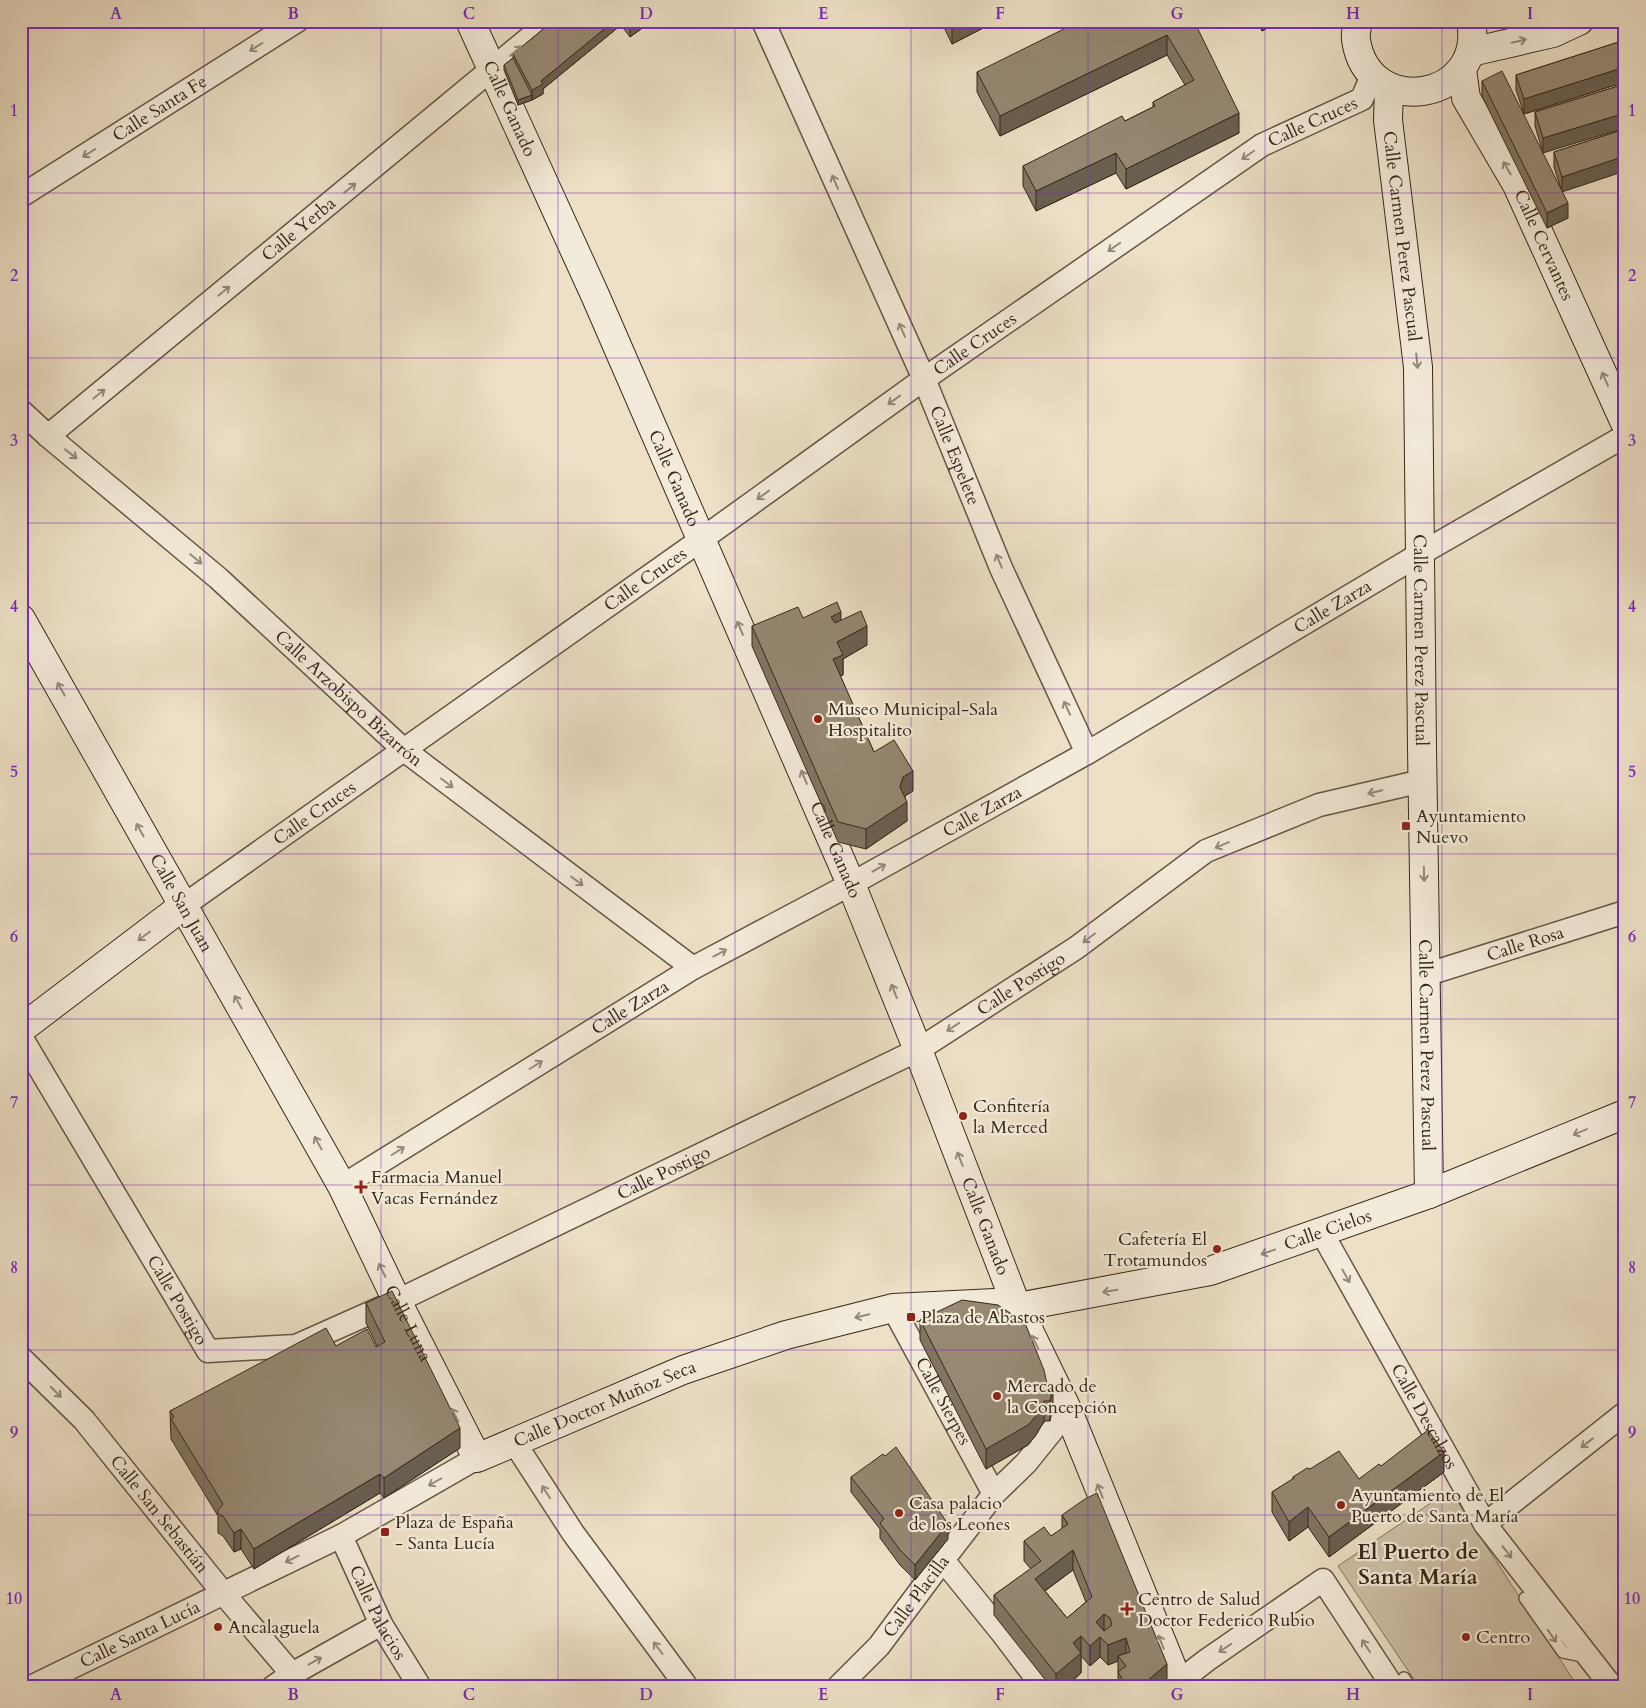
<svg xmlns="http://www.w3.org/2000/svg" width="1646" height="1708" viewBox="0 0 1646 1708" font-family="Cardo,serif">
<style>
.green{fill:#cec1a8;stroke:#827460}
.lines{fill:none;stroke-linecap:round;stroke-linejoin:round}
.lane-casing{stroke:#645644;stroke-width:14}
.street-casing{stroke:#645644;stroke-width:25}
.secondary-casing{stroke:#372818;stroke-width:30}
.lane{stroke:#f3ebda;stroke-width:11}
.street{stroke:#f3ebda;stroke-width:22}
.secondary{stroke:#f3ebda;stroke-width:28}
.wall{fill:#817562;stroke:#372818;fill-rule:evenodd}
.shaded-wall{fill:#695f50;stroke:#372818}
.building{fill:#968872;stroke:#372818;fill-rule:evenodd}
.oneway{stroke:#958a79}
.grid{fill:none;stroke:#7b2cbf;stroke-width:1;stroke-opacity:0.55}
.poi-dot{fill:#8f2418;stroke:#f3ebda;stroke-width:2}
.labels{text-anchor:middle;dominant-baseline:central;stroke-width:4.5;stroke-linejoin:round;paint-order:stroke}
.street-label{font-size:18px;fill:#372818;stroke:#f3ebda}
.poi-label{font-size:18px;fill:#372818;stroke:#f3ebda;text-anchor:start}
.district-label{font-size:22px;font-weight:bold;fill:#372818;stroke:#f3ebda}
.neatline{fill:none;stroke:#7b2cbf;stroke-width:2}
.grid-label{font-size:16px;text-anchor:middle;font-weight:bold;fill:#7b2cbf}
</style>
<rect width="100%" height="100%" fill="#ede0c6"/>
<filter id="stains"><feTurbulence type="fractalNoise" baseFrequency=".004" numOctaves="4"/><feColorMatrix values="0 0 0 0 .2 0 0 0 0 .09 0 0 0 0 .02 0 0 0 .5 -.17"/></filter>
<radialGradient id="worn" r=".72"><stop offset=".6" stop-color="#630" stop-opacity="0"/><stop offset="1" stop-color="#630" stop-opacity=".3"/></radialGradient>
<polygon class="green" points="1450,1490 1578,1687 1419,1687 1338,1566"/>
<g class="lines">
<g class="lane-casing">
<g id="lane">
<polyline points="1525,1598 1563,1652 1587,1657"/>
<polyline points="1404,1678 1410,1687"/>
</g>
</g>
<g class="street-casing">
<g id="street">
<path id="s1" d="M763,21L924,379L1001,568L1087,753"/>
<path id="s2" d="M21,196L297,21"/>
<path id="s3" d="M21,411L48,436L218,578L404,750L693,968"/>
<path id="s4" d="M48,436L550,21"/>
<path id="s5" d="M183,906L702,539L924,379L1262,145L1362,99L1372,75"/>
<path id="s6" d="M1425,975L1625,912"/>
<path id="s7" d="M21,1037L208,1351L296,1346L397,1301L918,1050L1076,948L1206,851L1319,805L1422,781"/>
<path id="s8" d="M342,1186L693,968L851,884L1087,753L1420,554L1625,436"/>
<path id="s9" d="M1322,1233L1485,1524L1612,1687"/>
<path id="s10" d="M893,1308L994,1494"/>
<path id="s11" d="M21,1358L84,1420L223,1593L292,1674"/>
<polyline points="514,1442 573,1533 687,1687"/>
<polyline points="1485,1524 1625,1413"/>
<path id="s12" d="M341,1536L381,1624L420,1687"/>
<polyline points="943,1560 1003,1634 1043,1687"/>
<path id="s13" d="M31,1687L341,1536L477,1458"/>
<polyline points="273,1687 292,1674 381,1624"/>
<path id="s14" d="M838,1687L879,1646L943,1560L994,1494L1026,1463L1068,1411"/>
<polyline points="1172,1687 1207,1660 1323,1580 1393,1687"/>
</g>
</g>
<g class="secondary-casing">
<g id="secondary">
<path id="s15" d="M470,21L595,295L851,884L918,1050L1015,1302L1068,1411L1180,1687"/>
<path d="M1358,21C1357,27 1355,34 1356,40C1368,120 1486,102 1471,21"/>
<polyline points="1471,52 1553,33 1579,21"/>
<path id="s16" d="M1462,70L1466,98L1517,185L1625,423"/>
<path id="s17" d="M1389,87L1388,120L1418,367L1422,748L1429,1194"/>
<path id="s18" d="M21,619L342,1186L397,1301L477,1458L683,1370L786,1335L893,1308L1015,1302"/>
<polyline points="21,1029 183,906"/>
<path id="s19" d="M1018,1307L1210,1271L1429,1194L1625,1114"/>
</g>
</g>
<use href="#lane" class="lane"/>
<use href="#street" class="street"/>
<use href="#secondary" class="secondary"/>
</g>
<g class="wall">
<polygon points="553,21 652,21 630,37 621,25 543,89 543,94 532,100 518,105 504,70 504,65 513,58 513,54"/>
<polygon points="941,21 997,21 952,44"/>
<polygon points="1194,21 1239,133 1126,189 1116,173 1036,211 1023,186 1023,166 1125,121 1153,107 1153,102 1185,85 1167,55 1000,136 977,92 977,72"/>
<polygon points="1256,21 1280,21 1262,31"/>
<polygon points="1625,40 1625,82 1524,114 1516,90 1516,75"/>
<polygon points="1482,81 1568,218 1547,228 1482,96"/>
<polygon points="1625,84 1543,153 1535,126 1535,112"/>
<polygon points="1625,129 1562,192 1554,167 1554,152"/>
<polygon points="803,618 841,620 867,645 843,659 843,675 840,676 874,752 913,791 905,796 907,821 866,849 838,842 752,646 752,626"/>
<polygon points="366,1303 460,1448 384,1498 380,1493 254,1569 241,1549 234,1552 223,1536 218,1533 218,1516 171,1439 170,1411 336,1346 376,1347 377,1346 366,1323"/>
<polygon points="920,1320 1047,1384 1053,1404 1050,1421 1044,1421 1036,1435 1028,1445 986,1469 920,1340"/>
<polygon points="1381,1466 1444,1472 1329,1557 1308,1527 1289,1541 1272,1512 1272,1492 1293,1479 1293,1477 1310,1469 1359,1479"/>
<polygon points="851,1477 948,1539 915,1580 900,1565 880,1538 880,1529 851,1492"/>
<path d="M1062,1515L1167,1684L1164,1687H1118V1661L1108,1665L1100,1657L1090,1666L1081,1656V1673L1065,1687H1051L994,1615V1595L1031,1569L1024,1561V1541L1051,1536L1062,1529ZM1073,1570L1086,1602L1067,1618L1045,1591Z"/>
</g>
<g class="shaded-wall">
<polygon points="614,21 621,21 621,25 543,89 543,94 532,100 532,90 541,81"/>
<polygon points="638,21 652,21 630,37 630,27"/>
<polygon points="958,21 997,21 952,44 952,24"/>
<polygon points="1262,21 1280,21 1262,31"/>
<polygon points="1167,35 1167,55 1000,136 1000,116"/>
<polygon points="1625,67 1625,82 1524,114 1524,99"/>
<polygon points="532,95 532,100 518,105 518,100"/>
<polygon points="1239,113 1239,133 1126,189 1126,169"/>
<polygon points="1625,113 1625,128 1543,153 1543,138"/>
<polygon points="1116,153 1116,173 1036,211 1036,191"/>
<polygon points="1625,156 1625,171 1562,192 1562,177"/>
<polygon points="1568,203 1568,218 1547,228 1547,213"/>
<polygon points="841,612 841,632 831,617"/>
<polygon points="867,626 867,645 843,659 843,675 833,679 833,659 837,642"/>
<polygon points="913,771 913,791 903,797 907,802 907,821 866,849 866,829 900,787 903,777"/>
<polygon points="1053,1384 1053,1404 1050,1421 1050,1401"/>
<polygon points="1044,1401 1044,1421 1036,1435 1028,1445 986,1469 986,1449"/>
<polygon points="460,1428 460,1448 384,1498 384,1478"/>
<polygon points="1444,1452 1444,1472 1329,1557 1329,1537"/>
<polygon points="380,1474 380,1493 254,1569 254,1549"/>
<polygon points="1308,1507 1308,1527 1289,1541 1289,1522"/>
<polygon points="948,1524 948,1539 915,1580 915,1565"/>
<polygon points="241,1529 241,1549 234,1552 234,1533"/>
<polygon points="1073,1550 1073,1570 1035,1598 1035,1579"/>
<polygon points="1104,1614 1104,1634 1100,1638 1100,1657 1090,1666 1090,1646 1096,1622"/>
<polygon points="1081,1636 1081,1673 1065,1687 1056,1687 1056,1674 1073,1643"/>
<polygon points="1126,1638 1126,1658 1118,1656 1118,1661 1108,1665 1108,1645"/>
<polygon points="1167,1664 1167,1684 1164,1687 1140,1687"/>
</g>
<g class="building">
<polygon points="553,21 614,21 541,81 543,84 532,90 513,54"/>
<polygon points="626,21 638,21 630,27"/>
<polygon points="950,21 958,21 952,24"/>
<polygon points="1080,21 1194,21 1239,113 1126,169 1116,153 1036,191 1023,166 1122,116 1125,121 1155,106 1153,102 1194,80 1167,35 1000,116 977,72"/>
<polygon points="1625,40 1625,67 1524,99 1516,75"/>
<polygon points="513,58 532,95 518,100 504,65"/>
<polygon points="1502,71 1568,203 1547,213 1482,81"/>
<polygon points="1625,84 1625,113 1543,138 1535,112"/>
<polygon points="1625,129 1625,156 1562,177 1554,152"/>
<polygon points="837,602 841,612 831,617 835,623 861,611 867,626 837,642 843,655 833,659 874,752 894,740 913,771 903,777 900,787 907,802 866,829 838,822 752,626 798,607 803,618"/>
<polygon points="392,1291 460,1428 384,1478 380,1474 254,1549 241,1529 234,1533 223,1516 218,1514 218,1510 223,1504 171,1419 174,1417 170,1411 326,1328 336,1346 367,1329 376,1347 385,1342 366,1303"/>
<polygon points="962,1300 998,1305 1025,1323 1044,1370 1047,1384 1053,1384 1050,1401 1044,1401 1036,1416 1028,1425 986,1449 920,1320"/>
<polygon points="1428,1430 1444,1452 1329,1537 1308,1507 1289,1522 1272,1492 1294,1478 1293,1477 1307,1468 1310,1469 1339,1451 1359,1479 1379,1464 1381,1466"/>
<polygon points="896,1447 948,1524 915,1565 900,1550 880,1523 884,1519 851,1477 883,1454 885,1456"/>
<path d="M1097,1493L1167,1664L1140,1687H1127L1118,1672L1126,1666L1118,1656L1130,1652L1126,1638L1108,1645L1100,1637L1090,1646L1081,1636L1073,1643L1081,1653L1056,1674L994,1595L1041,1561L1024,1541L1044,1527L1051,1536L1068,1524L1062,1515L1085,1499ZM1073,1550L1092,1597L1067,1618L1035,1579ZM1104,1614L1110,1618L1112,1625L1104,1631L1096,1622Z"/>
</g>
<defs><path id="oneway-shaft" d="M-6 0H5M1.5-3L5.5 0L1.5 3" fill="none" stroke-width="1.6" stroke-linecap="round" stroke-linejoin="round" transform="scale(1.25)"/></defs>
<g class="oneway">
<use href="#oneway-shaft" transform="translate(1519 41) rotate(-13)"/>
<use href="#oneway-shaft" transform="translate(256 47) rotate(148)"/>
<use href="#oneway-shaft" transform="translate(516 51) rotate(-40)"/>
<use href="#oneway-shaft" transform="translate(89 153) rotate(148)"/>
<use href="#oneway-shaft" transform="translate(1248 155) rotate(145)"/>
<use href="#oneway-shaft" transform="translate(1507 168) rotate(-120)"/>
<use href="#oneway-shaft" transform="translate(835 182) rotate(-114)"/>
<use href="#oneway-shaft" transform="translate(350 188) rotate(-39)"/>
<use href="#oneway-shaft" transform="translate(1114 247) rotate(145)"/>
<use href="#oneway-shaft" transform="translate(224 291) rotate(-39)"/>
<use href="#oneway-shaft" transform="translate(902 330) rotate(-114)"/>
<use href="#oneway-shaft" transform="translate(1417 361) rotate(84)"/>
<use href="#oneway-shaft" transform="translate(1605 379) rotate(-114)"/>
<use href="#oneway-shaft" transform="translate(99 394) rotate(-39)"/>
<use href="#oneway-shaft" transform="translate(894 400) rotate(144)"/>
<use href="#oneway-shaft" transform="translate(71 454) rotate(38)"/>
<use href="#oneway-shaft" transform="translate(763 495) rotate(144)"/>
<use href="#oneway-shaft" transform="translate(196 559) rotate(40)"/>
<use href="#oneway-shaft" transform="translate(999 561) rotate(-113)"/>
<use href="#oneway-shaft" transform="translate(740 628) rotate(-113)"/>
<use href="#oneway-shaft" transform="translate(61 689) rotate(-119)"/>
<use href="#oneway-shaft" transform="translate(1067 708) rotate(-115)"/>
<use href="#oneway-shaft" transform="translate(804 777) rotate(-113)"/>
<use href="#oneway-shaft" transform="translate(447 783) rotate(37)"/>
<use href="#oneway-shaft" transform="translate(1375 792) rotate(167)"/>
<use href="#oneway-shaft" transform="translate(140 830) rotate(-119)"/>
<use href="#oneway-shaft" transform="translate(1222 845) rotate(157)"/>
<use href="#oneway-shaft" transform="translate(879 868) rotate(-29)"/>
<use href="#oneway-shaft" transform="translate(1424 874) rotate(89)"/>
<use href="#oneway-shaft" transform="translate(577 881) rotate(37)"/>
<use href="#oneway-shaft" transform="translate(144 936) rotate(143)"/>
<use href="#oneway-shaft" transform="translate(1089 938) rotate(143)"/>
<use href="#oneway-shaft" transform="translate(720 953) rotate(-28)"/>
<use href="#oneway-shaft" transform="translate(894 991) rotate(-112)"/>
<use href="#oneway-shaft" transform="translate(238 1002) rotate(-120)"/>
<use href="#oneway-shaft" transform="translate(953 1027) rotate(147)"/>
<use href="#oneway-shaft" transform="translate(536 1065) rotate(-32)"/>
<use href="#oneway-shaft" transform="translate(1580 1132) rotate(157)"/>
<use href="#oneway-shaft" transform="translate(318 1143) rotate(-119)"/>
<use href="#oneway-shaft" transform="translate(398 1151) rotate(-32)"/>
<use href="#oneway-shaft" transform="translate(960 1159) rotate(-111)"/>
<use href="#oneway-shaft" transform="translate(1268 1252) rotate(161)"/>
<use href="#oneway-shaft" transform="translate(382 1270) rotate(-116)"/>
<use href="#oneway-shaft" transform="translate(1346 1276) rotate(61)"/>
<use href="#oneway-shaft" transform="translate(1110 1291) rotate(170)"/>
<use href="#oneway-shaft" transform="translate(862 1316) rotate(166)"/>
<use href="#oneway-shaft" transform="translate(1035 1342) rotate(-116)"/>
<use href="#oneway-shaft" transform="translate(56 1392) rotate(45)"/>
<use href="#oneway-shaft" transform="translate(455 1415) rotate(-117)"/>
<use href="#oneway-shaft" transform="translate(1587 1443) rotate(142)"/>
<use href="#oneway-shaft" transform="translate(435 1482) rotate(150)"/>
<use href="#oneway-shaft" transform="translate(1100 1491) rotate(-112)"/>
<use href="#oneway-shaft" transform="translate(546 1492) rotate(-123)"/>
<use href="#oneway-shaft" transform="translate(1507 1552) rotate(52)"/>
<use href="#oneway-shaft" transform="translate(292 1559) rotate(154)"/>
<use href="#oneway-shaft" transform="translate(1552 1636) rotate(55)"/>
<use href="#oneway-shaft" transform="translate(1161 1642) rotate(-112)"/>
<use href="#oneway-shaft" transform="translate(1366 1646) rotate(-123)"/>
<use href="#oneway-shaft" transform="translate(658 1648) rotate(-127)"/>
<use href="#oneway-shaft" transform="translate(1225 1648) rotate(146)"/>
<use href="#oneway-shaft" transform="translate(315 1661) rotate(-29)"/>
</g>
<path class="grid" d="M204,21V1687M381,21V1687M558,21V1687M735,21V1687M911,21V1687M1088,21V1687M1265,21V1687M1442,21V1687M21,193H1625M21,358H1625M21,523H1625M21,689H1625M21,854H1625M21,1019H1625M21,1185H1625M21,1350H1625M21,1515H1625"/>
<g class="poi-dot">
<circle cx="818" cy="719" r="5"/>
<rect x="1401" y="821" width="10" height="10" rx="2.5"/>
<circle cx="963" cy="1116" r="5"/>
<path d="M358.5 1179.5h5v5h5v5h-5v5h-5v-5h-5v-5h5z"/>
<circle cx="1217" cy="1249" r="5"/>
<rect x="906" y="1312" width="10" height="10" rx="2.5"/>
<circle cx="997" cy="1396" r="5"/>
<circle cx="1341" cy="1505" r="5"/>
<circle cx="899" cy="1513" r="5"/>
<rect x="380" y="1527" width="10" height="10" rx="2.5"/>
<path d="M1124.5 1601.5h5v5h5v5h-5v5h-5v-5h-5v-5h5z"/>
<circle cx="218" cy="1627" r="5"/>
<circle cx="1466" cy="1637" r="5"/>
</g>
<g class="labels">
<g class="street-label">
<text stroke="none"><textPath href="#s15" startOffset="96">Calle Ganado</textPath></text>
<text stroke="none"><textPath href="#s2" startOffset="164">Calle Santa Fe</textPath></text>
<text stroke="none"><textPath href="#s5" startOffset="1376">Calle Cruces</textPath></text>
<text stroke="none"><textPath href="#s4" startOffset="325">Calle Yerba</textPath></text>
<text stroke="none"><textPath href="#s17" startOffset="150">Calle Carmen Perez Pascual</textPath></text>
<text stroke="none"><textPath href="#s16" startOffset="195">Calle Cervantes</textPath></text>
<text stroke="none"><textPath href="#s5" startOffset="971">Calle Cruces</textPath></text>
<text stroke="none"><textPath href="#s1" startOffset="475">Calle Espelete</textPath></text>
<text stroke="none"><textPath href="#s15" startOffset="501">Calle Ganado</textPath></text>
<text stroke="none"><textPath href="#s5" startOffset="566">Calle Cruces</textPath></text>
<text stroke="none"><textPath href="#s8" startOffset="1148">Calle Zarza</textPath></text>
<text stroke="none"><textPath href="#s17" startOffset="555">Calle Carmen Perez Pascual</textPath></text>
<text stroke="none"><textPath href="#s3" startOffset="436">Calle Arzobispo Bizarrón</textPath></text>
<text stroke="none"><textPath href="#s8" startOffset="742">Calle Zarza</textPath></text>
<text stroke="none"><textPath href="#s5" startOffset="161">Calle Cruces</textPath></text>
<text stroke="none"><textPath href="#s15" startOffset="906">Calle Ganado</textPath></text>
<text stroke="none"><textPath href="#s18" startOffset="326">Calle San Juan</textPath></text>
<text stroke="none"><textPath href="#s6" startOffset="105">Calle Rosa</textPath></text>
<text stroke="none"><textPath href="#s7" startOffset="1265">Calle Postigo</textPath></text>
<text stroke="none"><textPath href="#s8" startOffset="339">Calle Zarza</textPath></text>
<text stroke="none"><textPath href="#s17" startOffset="960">Calle Carmen Perez Pascual</textPath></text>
<text stroke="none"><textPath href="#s7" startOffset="860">Calle Postigo</textPath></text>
<text stroke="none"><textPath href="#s15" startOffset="1311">Calle Ganado</textPath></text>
<text stroke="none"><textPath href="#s19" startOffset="320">Calle Cielos</textPath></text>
<text stroke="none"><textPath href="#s7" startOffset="306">Calle Postigo</textPath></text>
<text stroke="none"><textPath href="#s18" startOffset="804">Calle Luna</textPath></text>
<text stroke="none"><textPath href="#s10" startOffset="106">Calle Sierpes</textPath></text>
<text stroke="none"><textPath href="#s18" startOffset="1094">Calle Doctor Muñoz Seca</textPath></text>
<text stroke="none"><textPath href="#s9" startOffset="210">Calle Descalzos</textPath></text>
<text stroke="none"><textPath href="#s11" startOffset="209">Calle San Sebastián</textPath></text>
<text stroke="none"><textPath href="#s14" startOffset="120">Calle Placilla</textPath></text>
<text stroke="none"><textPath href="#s12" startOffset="85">Calle Palacios</textPath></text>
<text stroke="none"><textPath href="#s13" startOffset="121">Calle Santa Lucía</textPath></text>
</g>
<g class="poi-label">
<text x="828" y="709">Museo Municipal-Sala<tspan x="828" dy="21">Hospitalito</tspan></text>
<text x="1416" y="816">Ayuntamiento<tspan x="1416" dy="21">Nuevo</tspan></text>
<text x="973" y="1106">Confitería<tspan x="973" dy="21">la Merced</tspan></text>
<text x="371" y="1177">Farmacia Manuel<tspan x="371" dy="21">Vacas Fernández</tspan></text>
<text x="1207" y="1239" text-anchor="end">Cafetería El<tspan x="1207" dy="21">Trotamundos</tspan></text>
<text x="921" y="1317">Plaza de Abastos</text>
<text x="1007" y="1386">Mercado de<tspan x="1007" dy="21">la Concepción</tspan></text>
<text x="1351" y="1495">Ayuntamiento de El<tspan x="1351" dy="21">Puerto de Santa María</tspan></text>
<text x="909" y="1503">Casa palacio<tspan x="909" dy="21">de los Leones</tspan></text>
<text x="395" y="1522">Plaza de España<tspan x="395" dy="21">- Santa Lucía</tspan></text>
<text x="1138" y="1599">Centro de Salud<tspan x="1138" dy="21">Doctor Federico Rubio</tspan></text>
<text x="228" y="1627">Ancalaguela</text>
<text x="1476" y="1637">Centro</text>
</g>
<g class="district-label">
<text x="1418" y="1552">El Puerto de<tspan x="1418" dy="25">Santa María</tspan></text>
</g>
</g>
<rect width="1646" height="1708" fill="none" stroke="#ede0c6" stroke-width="55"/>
<rect x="28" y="28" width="1590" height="1652" class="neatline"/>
<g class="grid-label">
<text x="116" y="19">A</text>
<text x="293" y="19">B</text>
<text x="469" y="19">C</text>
<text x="646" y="19">D</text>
<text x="823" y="19">E</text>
<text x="1000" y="19">F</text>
<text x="1177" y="19">G</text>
<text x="1353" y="19">H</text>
<text x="1530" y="19">I</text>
<text x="14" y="116">1</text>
<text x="1632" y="116">1</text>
<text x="14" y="281">2</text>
<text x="1632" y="281">2</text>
<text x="14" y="446">3</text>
<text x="1632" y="446">3</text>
<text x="14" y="612">4</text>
<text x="1632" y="612">4</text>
<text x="14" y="777">5</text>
<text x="1632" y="777">5</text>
<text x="14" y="942">6</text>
<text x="1632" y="942">6</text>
<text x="14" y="1108">7</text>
<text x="1632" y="1108">7</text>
<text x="14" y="1273">8</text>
<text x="1632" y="1273">8</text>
<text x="14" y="1438">9</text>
<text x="1632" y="1438">9</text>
<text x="14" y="1604">10</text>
<text x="1632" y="1604">10</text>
<text x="116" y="1700">A</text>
<text x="293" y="1700">B</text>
<text x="469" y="1700">C</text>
<text x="646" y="1700">D</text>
<text x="823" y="1700">E</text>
<text x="1000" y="1700">F</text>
<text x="1177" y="1700">G</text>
<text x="1353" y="1700">H</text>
<text x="1530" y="1700">I</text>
</g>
<rect width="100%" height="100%" filter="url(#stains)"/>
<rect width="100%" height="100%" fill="url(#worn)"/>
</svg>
